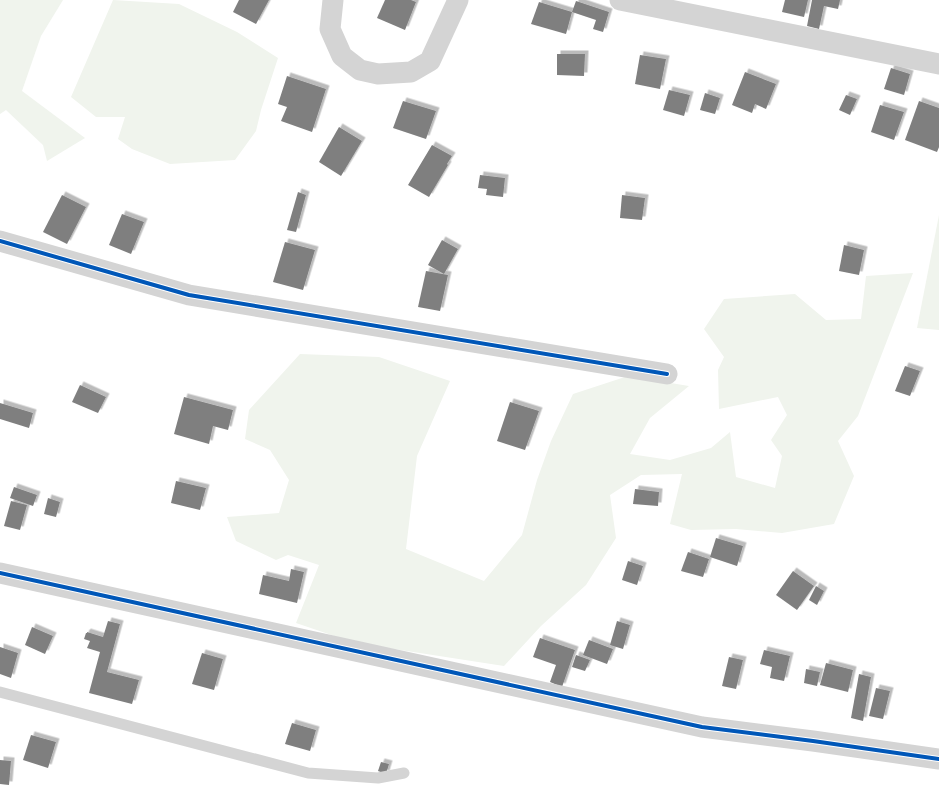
<svg xmlns="http://www.w3.org/2000/svg" width="939" height="788" viewBox="0 0 939 788" font-family="'Open Sans',sans-serif">
<style>
.green{fill:#f0f4ed}
.building{fill:#7f7f7f;filter:url(#shadow)}
.lines{fill:none;stroke-linecap:round;stroke-linejoin:round}
.lane{stroke:#d4d4d4;stroke-width:11}
.street{stroke:#d4d4d4;stroke-width:21}
.cycleway-casing{stroke:#fff;stroke-width:6}
.cycleway{stroke:#0057b8;stroke-width:4}
</style>
<defs>
<filter id="shadow"><feDropShadow dx="3.5" dy="-3.5" stdDeviation="0" flood-color="#0004"/></filter>
</defs>
<rect width="100%" height="100%" fill="#fff"/>
<g class="green">
<polygon points="0,0 63,0 41,36 22,91 85,138 47,161 43,145 6,110 0,114"/>
<polygon points="113,0 179,4 237,32 278,58 261,110 256,131 235,160 170,164 132,149 118,139 125,117 96,117 71,97"/>
<polygon points="939,215 939,330 917,328"/>
<polygon points="913,273 858,416 838,441 854,476 834,524 782,533 736,529 691,530 670,524 682,474 641,475 610,495 616,538 586,585 541,626 504,666 355,643 296,623 319,565 288,555 276,560 236,541 227,517 279,513 289,480 270,450 245,439 249,410 300,354 379,357 450,381 417,456 406,549 484,581 522,535 537,480 551,441 573,394 628,376 689,386 650,418 630,454 670,460 711,448 730,432 736,477 775,488 782,456 771,440 787,415 778,397 719,409 718,370 724,357 704,329 724,299 795,294 826,320 861,319 866,276"/>
</g>
<g class="building">
<polygon points="239,0 269,0 256,24 233,12"/>
<polygon points="385,0 411,0 416,2 405,30 377,18"/>
<polygon points="785,0 808,0 804,17 782,12"/>
<polygon points="812,0 840,0 838,9 824,6 819,29 807,26"/>
<polygon points="576,1 609,12 603,32 593,29 596,20 572,12"/>
<polygon points="539,2 572,12 566,34 531,24"/>
<polygon points="557,54 585,54 584,76 557,75"/>
<polygon points="640,55 666,59 660,89 635,84"/>
<polygon points="891,68 910,74 904,95 884,89"/>
<polygon points="745,72 776,84 766,109 755,104 752,113 732,105"/>
<polygon points="287,76 326,89 312,132 281,121 287,107 278,104"/>
<polygon points="669,90 690,95 684,116 663,110"/>
<polygon points="705,93 720,98 715,114 700,110"/>
<polygon points="846,95 857,99 850,115 839,110"/>
<polygon points="403,101 436,111 426,139 393,128"/>
<polygon points="919,101 939,108 939,147 937,152 905,140"/>
<polygon points="880,105 904,112 894,140 871,132"/>
<polygon points="339,127 362,141 341,176 319,162"/>
<polygon points="432,145 452,156 447,164 448,165 429,197 408,185"/>
<polygon points="480,175 505,178 503,197 486,195 487,189 478,188"/>
<polygon points="298,192 306,195 296,232 287,230"/>
<polygon points="62,195 86,207 67,244 43,232"/>
<polygon points="622,195 645,198 642,220 620,218"/>
<polygon points="122,214 144,222 131,254 109,245"/>
<polygon points="442,240 458,249 444,274 428,265"/>
<polygon points="285,242 315,250 303,290 273,282"/>
<polygon points="844,245 864,250 859,275 839,271"/>
<polygon points="426,271 448,275 440,311 418,307"/>
<polygon points="905,366 920,371 910,396 895,391"/>
<polygon points="80,385 106,397 98,413 72,402"/>
<polygon points="184,397 233,410 228,430 213,426 209,444 174,434"/>
<polygon points="510,402 539,411 525,450 497,441"/>
<polygon points="0,403 33,413 29,428 0,419"/>
<polygon points="176,481 206,488 200,510 171,503"/>
<polygon points="14,487 37,495 33,506 10,498"/>
<polygon points="635,489 659,492 658,506 633,504"/>
<polygon points="48,498 60,502 56,517 44,514"/>
<polygon points="11,501 27,505 20,530 4,526"/>
<polygon points="716,538 743,546 737,566 710,557"/>
<polygon points="688,552 709,559 703,577 681,571"/>
<polygon points="628,561 643,566 637,585 622,580"/>
<polygon points="291,569 304,572 297,603 259,594 263,575 289,581"/>
<polygon points="793,571 814,586 797,610 776,595"/>
<polygon points="816,586 824,591 817,605 809,600"/>
<polygon points="108,621 120,624 107,672 139,680 132,704 89,693 100,652 87,648 90,641 84,639 86,633 87,633 87,632 103,637"/>
<polygon points="617,621 630,625 623,649 610,645"/>
<polygon points="32,627 53,636 45,654 25,645"/>
<polygon points="540,638 575,650 562,687 550,682 556,665 533,657"/>
<polygon points="589,640 613,649 607,664 583,655"/>
<polygon points="0,647 18,653 11,678 0,674"/>
<polygon points="764,650 790,656 784,681 770,678 772,667 760,664"/>
<polygon points="202,653 223,659 214,690 192,684"/>
<polygon points="576,655 590,660 585,671 572,667"/>
<polygon points="729,657 743,660 736,689 722,686"/>
<polygon points="826,663 853,670 848,692 820,685"/>
<polygon points="806,669 820,672 817,686 804,683"/>
<polygon points="859,674 871,677 863,721 851,718"/>
<polygon points="876,688 890,691 883,719 869,716"/>
<polygon points="292,723 316,730 310,751 285,744"/>
<polygon points="31,735 56,742 48,768 23,760"/>
<polygon points="0,760 11,761 9,785 0,784"/>
<polygon points="381,762 389,764 386,774 378,771"/>
</g>
<g class="lines">
<polyline class="lane" points="0,692 308,773 378,778 404,773"/>
<g class="street">
<polyline points="333,0 330,29 342,56 360,70 378,74 411,72 430,61 458,0"/>
<polyline points="620,0 939,64"/>
<polyline points="0,241 189,295 667,374"/>
<polyline points="0,573 702,727 813,741 939,759"/>
</g>
<g class="cycleway-casing">
<g id="cycleway">
<polyline points="0,241 189,295 667,374"/>
<polyline points="0,573 702,727 813,741 939,759"/>
</g>
</g>
<use href="#cycleway" class="cycleway"/>
</g>
</svg>
